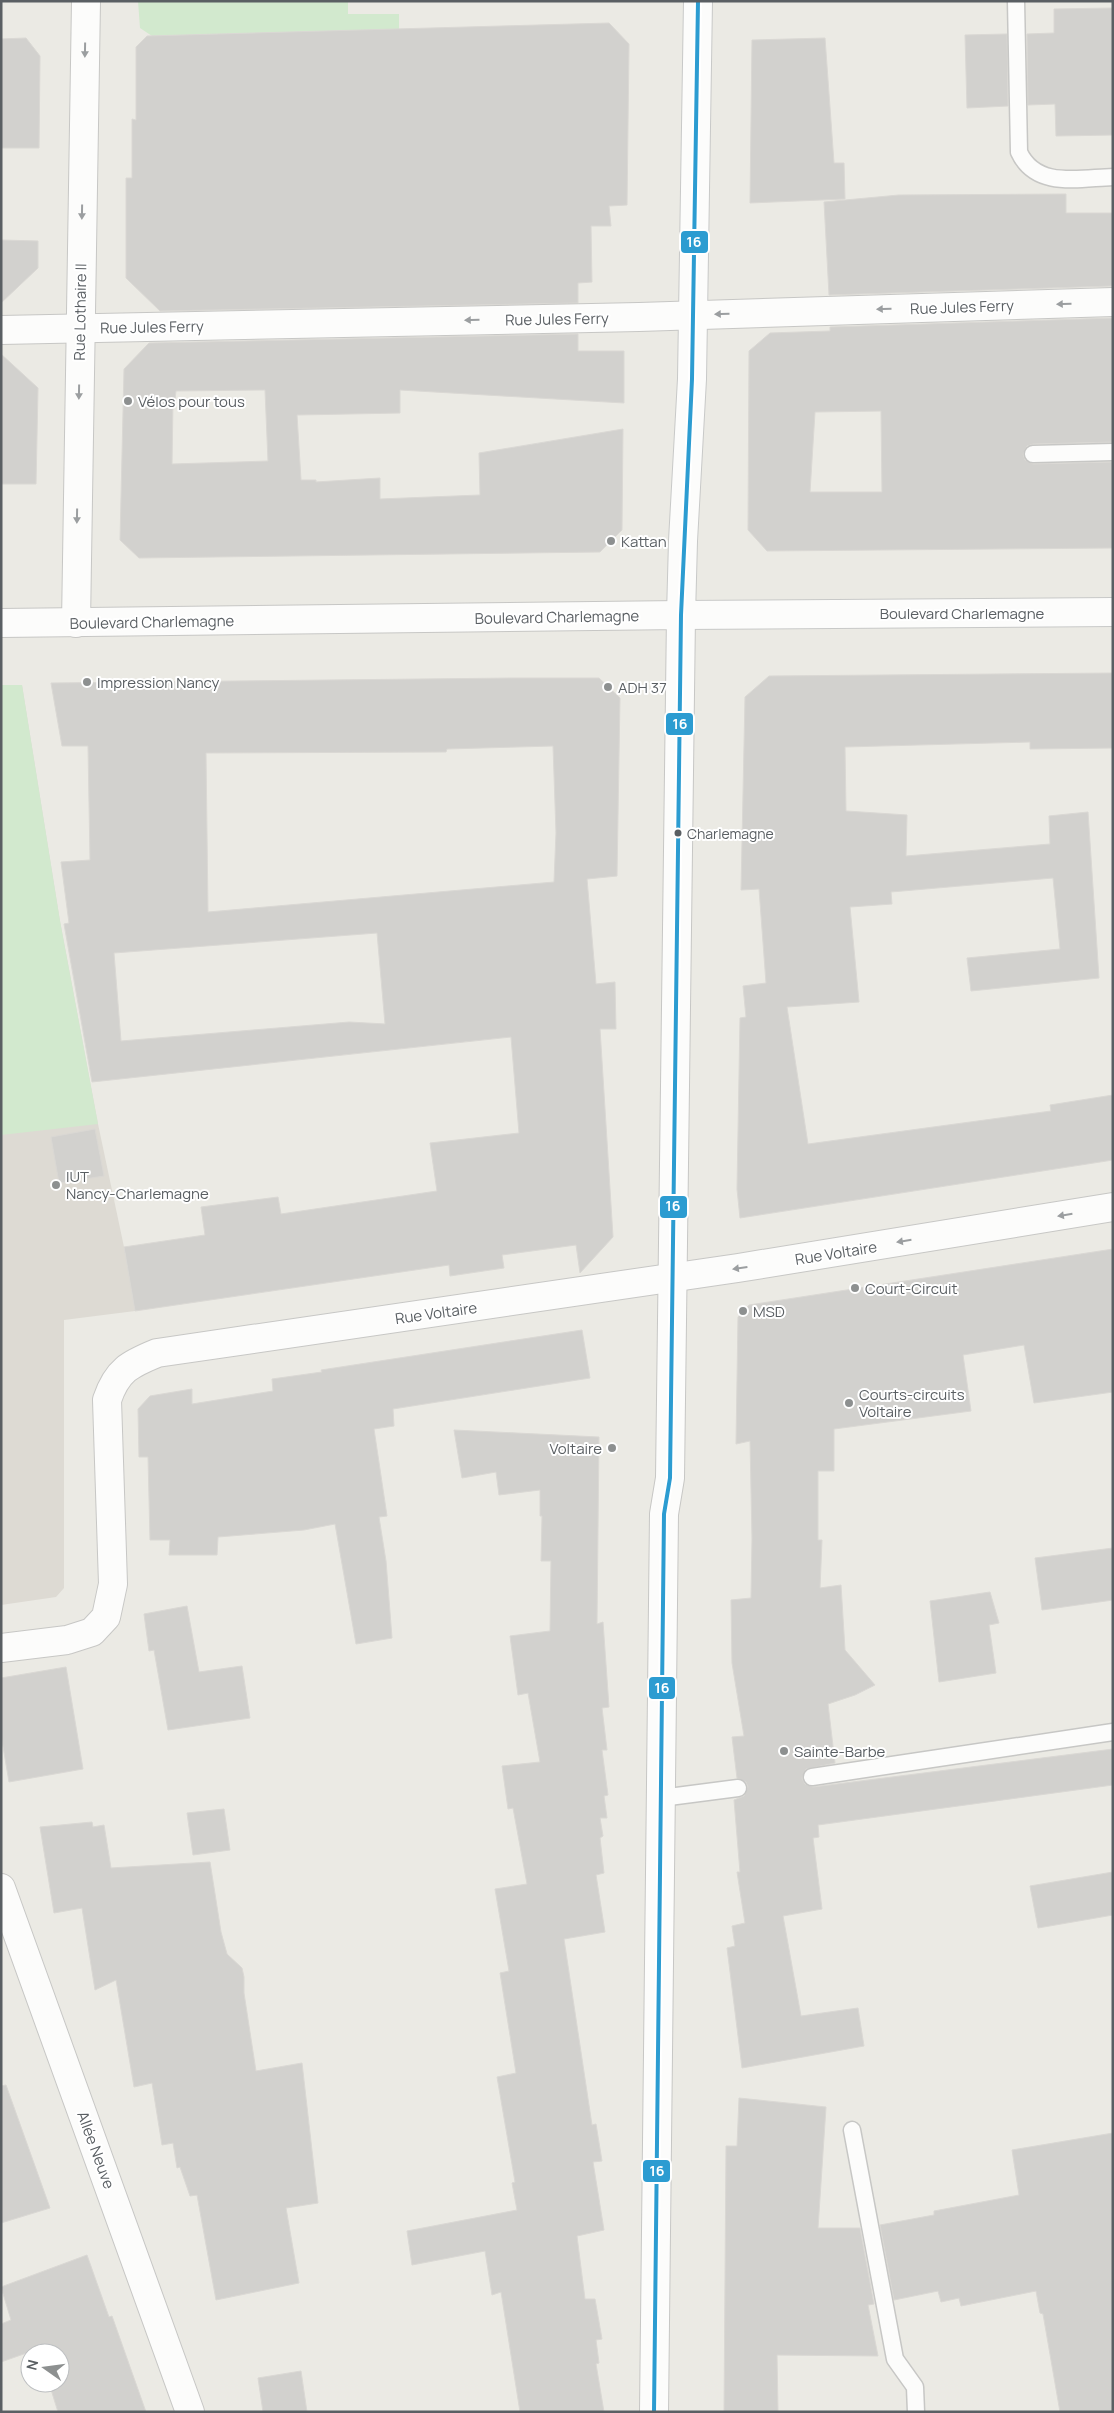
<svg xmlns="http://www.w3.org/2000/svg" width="1114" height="2413" viewBox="0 0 1114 2413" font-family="Manrope,sans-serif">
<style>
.education{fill:#dddad3}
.green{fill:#d2e9ce}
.building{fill:#d2d1ce;stroke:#dad8d4;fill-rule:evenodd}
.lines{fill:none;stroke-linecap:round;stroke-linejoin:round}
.lane-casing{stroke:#c7c7c5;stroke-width:19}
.street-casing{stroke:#c7c7c5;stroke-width:30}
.secondary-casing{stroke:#c8c9c8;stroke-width:30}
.lane{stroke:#fcfcfb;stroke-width:16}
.street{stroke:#fcfcfb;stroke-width:28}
.secondary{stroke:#fcfcfb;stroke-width:28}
.bus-1-casing{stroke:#fff;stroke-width:8}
.bus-1{stroke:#2c9cd1;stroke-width:4}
.oneway{fill:#9b9ea0}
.poi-dot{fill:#8d9090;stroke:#fff;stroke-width:2}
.bus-dot{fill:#5a5f63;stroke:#fff;stroke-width:2}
.labels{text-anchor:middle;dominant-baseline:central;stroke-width:4;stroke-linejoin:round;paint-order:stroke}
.bus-label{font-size:14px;fill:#5a5f63;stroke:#fff;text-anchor:start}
.street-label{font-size:15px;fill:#5a5f63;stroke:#fff}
.poi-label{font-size:15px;fill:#5a5f63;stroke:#fff;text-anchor:start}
.line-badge{stroke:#fff;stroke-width:2}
.badge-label{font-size:14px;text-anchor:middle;font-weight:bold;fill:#fff}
</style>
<rect width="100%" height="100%" fill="#ebeae4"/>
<polygon class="education" points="1,685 22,685 60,921 98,1124 124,1247 135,1311 64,1320 64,1588 56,1597 1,1605"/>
<g class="green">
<polygon points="138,1 348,1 348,14 399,14 399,30 152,36 140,28"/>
<polygon points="1,685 22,685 60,921 98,1124 1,1135"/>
</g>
<g class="building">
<polygon points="1113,8 1113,135 1056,136 1055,104 1028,105 1027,34 1054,33 1054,9"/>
<polygon points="609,23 629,44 627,205 609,206 611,226 591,226 592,282 578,283 578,303 160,311 126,278 126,178 132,178 132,119 136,120 136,47 147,36"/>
<polygon points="1007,34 1008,106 967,108 965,35"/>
<polygon points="26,38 40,56 39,148 1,148 1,39"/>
<polygon points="825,38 834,163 844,163 845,199 750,203 752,40"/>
<polygon points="1066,194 1066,213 1113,213 1113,286 829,295 824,202 899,195"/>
<polygon points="1,240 38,241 38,268 1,303"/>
<path d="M1113,318V442L1033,444L1027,446L1023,454L1025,460L1033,464L1113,462V548L767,551L748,530L749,351L770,333L830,331V327ZM881,411L882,492H810L815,412Z"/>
<path d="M578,334V351H624V403L400,390V413L297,415L301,480H316V482L380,478V499L480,495L479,453L623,429L622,530L600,552L139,558L120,540L124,369L149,343ZM265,390L268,461L172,464L173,400H175L176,391Z"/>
<polygon points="1,354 38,388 36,484 1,484"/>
<polygon points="1113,673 1113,748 1030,749 1030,742 845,747 846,811 907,815 906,856 1050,844 1049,816 1088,812 1099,978 971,991 967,958 1060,949 1053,878 891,892 892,904 850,907 859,1002 787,1007 808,1144 1051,1111 1050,1105 1113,1095 1113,1160 740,1218 737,1189 740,1018 746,1017 743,986 766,983 759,889 741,890 745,697 769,676"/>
<path d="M513,678H599L620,698L617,876L587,879L596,984L615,982L616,1029H600L613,1237L580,1273L576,1245L502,1255L504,1268L450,1276L449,1265L135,1311L124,1247L205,1235L201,1207L278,1197L281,1214L437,1191L430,1143L519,1133L511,1037L92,1082L64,924L69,923L61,862L90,860L88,746H62L51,683ZM553,746L556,833L554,882L208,912L206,753L446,752L447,749ZM377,933L385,1024L349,1022L121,1041L114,953Z"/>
<polygon points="95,1129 104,1176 59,1183 51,1137"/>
<polygon points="1113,1249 1113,1392 1034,1403 1024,1345 963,1355 971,1411 834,1429 834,1471 818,1471 818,1540 822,1540 820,1588 841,1585 845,1650 875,1685 855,1695 828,1704 835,1763 806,1769 802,1778 805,1784 813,1787 1113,1749 1113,1785 818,1825 819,1837 813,1838 822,1909 783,1916 801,2016 858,2008 864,2046 742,2068 727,1948 735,1946 732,1926 745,1923 737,1872 740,1872 734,1800 744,1796 748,1787 746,1782 737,1778 732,1737 744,1736 732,1663 731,1600 751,1598 752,1539 750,1441 736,1444 738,1317 749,1305"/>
<polygon points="582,1330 590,1378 393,1409 394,1426 374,1429 387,1516 379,1517 386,1561 392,1638 356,1644 335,1524 304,1530 218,1537 217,1555 169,1555 170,1540 150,1540 148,1457 139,1457 138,1409 150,1396 192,1389 192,1404 273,1391 272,1379 322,1372 321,1370"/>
<polygon points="454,1430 599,1437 597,1624 603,1622 609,1707 602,1708 607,1750 602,1750 608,1795 604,1796 607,1818 600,1818 603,1836 600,1838 604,1873 596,1875 605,1932 564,1939 592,2125 596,2124 602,2161 593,2162 604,2230 577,2236 585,2299 595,2299 602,2339 596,2340 599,2363 596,2364 604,2412 520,2412 501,2292 492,2295 485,2251 412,2265 407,2231 517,2210 512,2183 515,2182 497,2077 516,2073 500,1973 509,1971 495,1889 527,1884 513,1808 508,1809 502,1766 540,1762 528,1693 518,1695 510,1636 550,1631 551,1561 541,1561 542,1516 540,1516 540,1490 499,1495 496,1472 462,1478"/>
<polygon points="1113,1548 1113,1600 1042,1610 1035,1558"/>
<polygon points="990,1592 999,1623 989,1625 996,1673 939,1682 930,1601"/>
<polygon points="187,1606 199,1672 242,1666 250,1718 168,1730 154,1650 149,1651 144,1614"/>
<polygon points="66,1667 83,1769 9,1782 1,1735 1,1678"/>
<polygon points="224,1809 230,1850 193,1855 187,1813"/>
<polygon points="92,1822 93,1827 104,1825 111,1868 210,1862 221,1932 227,1954 242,1968 244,1977 244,1993 256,2071 302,2063 318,2203 286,2208 299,2283 216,2300 197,2195 190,2196 180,2167 177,2168 173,2143 162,2145 152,2083 134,2087 116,1980 95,1990 82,1908 54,1913 40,1827"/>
<polygon points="1113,1872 1113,1915 1038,1928 1030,1886"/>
<polygon points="6,2085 50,2208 1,2223 1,2086"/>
<polygon points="739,2098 826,2107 818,2228 860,2228 874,2304 868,2305 878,2356 777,2355 778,2412 724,2412 726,2146 737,2146"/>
<polygon points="1113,2133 1113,2412 1060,2412 1043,2314 1040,2313 1036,2291 961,2306 959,2298 941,2302 938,2291 894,2300 880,2225 934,2215 934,2211 1019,2195 1012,2150"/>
<polygon points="87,2255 109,2317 112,2316 146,2412 58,2412 49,2383 60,2383 60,2353 39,2353 38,2349 1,2362 1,2324 11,2320 1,2287"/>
<polygon points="301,2371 307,2412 263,2412 258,2378"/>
</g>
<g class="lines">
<g class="lane-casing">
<g id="lane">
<path d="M1016,1L1019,152C1036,189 1079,178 1113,177"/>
<polyline points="1033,454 1113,452"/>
<polyline points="812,1777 1113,1732"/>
<polyline points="661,1798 738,1788"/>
<polyline points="852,2130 895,2359 915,2387 916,2412"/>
</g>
</g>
<g class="street-casing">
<g id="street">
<polyline points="1,330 639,317 1113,302"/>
<polyline points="1,623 681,615 670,1478 664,1514 654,2412"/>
<polyline points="76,623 86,1"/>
<path d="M1,1648L67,1640L92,1632L106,1617L113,1584L107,1400C117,1370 130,1364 157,1353L738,1268L1113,1207"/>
<polyline points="1,1888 190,2412"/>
</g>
</g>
<g class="secondary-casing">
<polyline id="secondary" points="698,1 692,379 683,541 681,615 1113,612"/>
</g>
<use href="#lane" class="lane"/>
<use href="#street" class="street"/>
<use href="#secondary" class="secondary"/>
<g class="bus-1-casing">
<polyline id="bus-1" points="654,2412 664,1514 670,1478 681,615 692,379 698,1"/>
</g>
<use href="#bus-1" class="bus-1"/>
</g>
<defs><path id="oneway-solid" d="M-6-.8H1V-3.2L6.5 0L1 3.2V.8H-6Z" transform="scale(1.25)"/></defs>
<g class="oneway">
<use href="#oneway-solid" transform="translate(85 50) rotate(91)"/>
<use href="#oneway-solid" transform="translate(82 212) rotate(91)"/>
<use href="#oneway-solid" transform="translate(1064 304) rotate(178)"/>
<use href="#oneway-solid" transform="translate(884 309) rotate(178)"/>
<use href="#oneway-solid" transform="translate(722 314) rotate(178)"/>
<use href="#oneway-solid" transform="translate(472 320) rotate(179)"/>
<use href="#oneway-solid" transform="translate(79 392) rotate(91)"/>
<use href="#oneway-solid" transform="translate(77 516) rotate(91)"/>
<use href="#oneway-solid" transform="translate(1065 1215) rotate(171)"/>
<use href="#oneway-solid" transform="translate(904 1241) rotate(171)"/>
<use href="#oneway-solid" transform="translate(740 1268) rotate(172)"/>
</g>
<g class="poi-dot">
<circle cx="128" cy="401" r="5"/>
<circle cx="611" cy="541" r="5"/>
<circle cx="87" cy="682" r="5"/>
<circle cx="608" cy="687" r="5"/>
<circle cx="56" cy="1185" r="5"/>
<circle cx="855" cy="1288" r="5"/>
<circle cx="743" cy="1311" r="5"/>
<circle cx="849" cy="1403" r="5"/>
<circle cx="612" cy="1448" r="5"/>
<circle cx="784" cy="1751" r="5"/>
</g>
<circle class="bus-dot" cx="678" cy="833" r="4.5"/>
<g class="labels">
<g class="bus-label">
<text x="687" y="833">Charlemagne</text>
</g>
<g class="street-label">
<text transform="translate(962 307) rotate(-2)">Rue Jules Ferry</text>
<text transform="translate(80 312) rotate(-89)">Rue Lothaire II</text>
<text transform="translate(557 319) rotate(-1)">Rue Jules Ferry</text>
<text transform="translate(152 327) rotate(-1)">Rue Jules Ferry</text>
<text x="962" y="613">Boulevard Charlemagne</text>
<text transform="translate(557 617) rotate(-1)">Boulevard Charlemagne</text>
<text transform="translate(152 622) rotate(-1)">Boulevard Charlemagne</text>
<text transform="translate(836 1253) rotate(-9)">Rue Voltaire</text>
<text transform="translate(436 1313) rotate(-8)">Rue Voltaire</text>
<text transform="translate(96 2150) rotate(70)">Allée Neuve</text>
</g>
<g class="poi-label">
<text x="138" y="401">Vélos pour tous</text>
<text x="621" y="541">Kattan</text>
<text x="97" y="682">Impression Nancy</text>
<text x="618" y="687">ADH 37</text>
<text x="66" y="1176">IUT<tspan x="66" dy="17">Nancy-Charlemagne</tspan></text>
<text x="865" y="1288">Court-Circuit</text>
<text x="753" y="1311">MSD</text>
<text x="859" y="1394">Courts-circuits<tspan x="859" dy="17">Voltaire</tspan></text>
<text x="602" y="1448" text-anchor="end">Voltaire</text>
<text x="794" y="1751">Sainte-Barbe</text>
</g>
</g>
<g class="line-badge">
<rect x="680" y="230" width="29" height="24" rx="5" fill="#2c9cd1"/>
<rect x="665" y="712" width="29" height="24" rx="5" fill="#2c9cd1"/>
<rect x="659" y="1195" width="29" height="24" rx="5" fill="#2c9cd1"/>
<rect x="648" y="1676" width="28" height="24" rx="5" fill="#2c9cd1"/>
<rect x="642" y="2159" width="29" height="24" rx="5" fill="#2c9cd1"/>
</g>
<g class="badge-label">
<text x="694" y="247">16</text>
<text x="680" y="729">16</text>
<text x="673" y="1211">16</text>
<text x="662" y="1693">16</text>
<text x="657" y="2176">16</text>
</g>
<rect width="1114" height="2413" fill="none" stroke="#5a5f63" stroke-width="5"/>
<g transform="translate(45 2368) rotate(284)"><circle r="24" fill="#ffffff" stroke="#bdbfc1"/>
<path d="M0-4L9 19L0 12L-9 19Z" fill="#8d9090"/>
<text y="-8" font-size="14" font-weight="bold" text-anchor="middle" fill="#5a5f63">N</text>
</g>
</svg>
